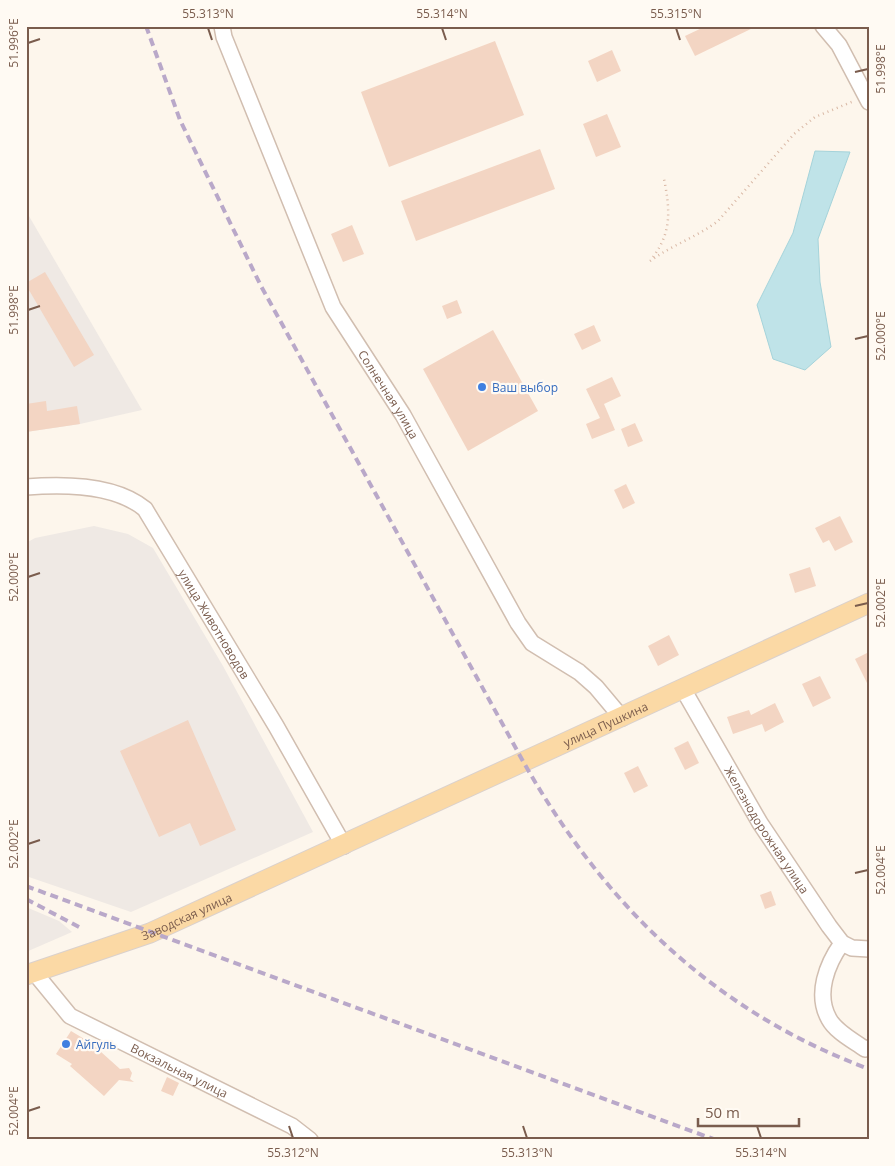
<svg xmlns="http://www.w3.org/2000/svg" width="895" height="1166" viewBox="0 0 895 1166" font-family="'Open Sans',sans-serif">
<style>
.industrial{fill:#efe9e4}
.water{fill:#bfe3e8;stroke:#a5d3da}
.building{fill:#f3d5c3}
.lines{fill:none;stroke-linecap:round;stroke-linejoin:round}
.minor-casing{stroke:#d1beb0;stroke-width:18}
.major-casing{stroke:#dad1cd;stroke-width:21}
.path{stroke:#d9b8a5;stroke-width:2.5;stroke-dasharray:1 4;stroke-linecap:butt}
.minor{stroke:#fff;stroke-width:15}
.major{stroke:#fbd9a5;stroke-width:19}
.rail{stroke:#b9a8c9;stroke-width:4;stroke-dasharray:8 5;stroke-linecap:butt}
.ticks{fill:none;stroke:#7a5c4d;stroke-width:2}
.shop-dot{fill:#3f7fe0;stroke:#fffaf3;stroke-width:2}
.labels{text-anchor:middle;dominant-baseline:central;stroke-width:4.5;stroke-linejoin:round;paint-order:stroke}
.shop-label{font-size:12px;fill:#366cbe;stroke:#fffaf3;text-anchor:start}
.street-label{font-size:12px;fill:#7a5c4d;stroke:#fffaf3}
.neatline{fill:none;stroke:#7a5c4d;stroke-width:2}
.ticks-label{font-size:12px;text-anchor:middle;fill:#7a5c4d}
</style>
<rect width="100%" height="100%" fill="#fdf6ec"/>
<g class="industrial">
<polygon points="26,211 142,410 80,424 26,432"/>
<polygon points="94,526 128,534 153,548 223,666 313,832 131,912 26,876 26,543 35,538"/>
<polygon points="26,907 59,921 72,932 26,952"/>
</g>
<polygon class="water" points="815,151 850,152 818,239 820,282 831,347 805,370 773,359 757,305 793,233"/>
<g class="building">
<polygon points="706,26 757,26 695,56 685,36"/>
<polygon points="495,41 524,115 389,167 361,92"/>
<polygon points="612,50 621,71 597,82 588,61"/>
<polygon points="607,114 621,147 596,157 583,124"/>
<polygon points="540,149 555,189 416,241 401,201"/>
<polygon points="352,225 364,254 343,262 331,234"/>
<polygon points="45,272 94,355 74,367 26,285 26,283"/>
<polygon points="457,300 462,313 447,319 442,306"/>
<polygon points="594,325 601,341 582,350 574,334"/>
<polygon points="493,330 538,411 468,451 423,369"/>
<polygon points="612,377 621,396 604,404 615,430 592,439 586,424 600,418 586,389"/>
<polygon points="46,401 47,411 77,406 80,424 26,432 26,404"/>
<polygon points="635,423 643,441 628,447 621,429"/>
<polygon points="626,484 635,503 623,509 614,490"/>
<polygon points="840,516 853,542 835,551 829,540 823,543 815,528"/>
<polygon points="810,567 816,586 795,593 789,574"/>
<polygon points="669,635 679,655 658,666 648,646"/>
<polygon points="869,652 869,687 855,659"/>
<polygon points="820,676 831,698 813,707 802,684"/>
<polygon points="775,703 784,722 765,732 762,724 733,734 727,717 749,710 751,715"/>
<polygon points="188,720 236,830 200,846 190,823 159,837 120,751"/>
<polygon points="688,741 699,763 685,770 674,748"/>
<polygon points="638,766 648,786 634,793 624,773"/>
<polygon points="771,891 776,905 765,909 760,895"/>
<polygon points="71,1031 91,1043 120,1069 129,1068 132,1073 130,1079 134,1082 119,1080 104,1096 70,1066 72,1064 56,1054"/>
<polygon points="167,1077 179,1083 173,1096 161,1091"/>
</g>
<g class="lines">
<g class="minor-casing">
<g id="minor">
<path id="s1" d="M222,26L224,37L333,307L403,415L518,623L532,643L579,672L596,687L622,718"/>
<polyline points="823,26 839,45 869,102"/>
<path id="s2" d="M26,487C63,484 115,484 145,509L276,726L344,846"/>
<path id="s3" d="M683,689L760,823L829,926L842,943L852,948L869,949"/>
<path d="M842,943C827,964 815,994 829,1019C836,1032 854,1041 865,1049L869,1048"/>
<path id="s4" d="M34,972L70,1016L292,1126L310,1140"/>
</g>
</g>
<g class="major-casing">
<g id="major">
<path id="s5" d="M26,975L150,933L869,603"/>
</g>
</g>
<g class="path">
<path d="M653,257C672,232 670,209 664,179"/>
<path d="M650,261C672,245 697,237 718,221L794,134L815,117L854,101"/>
</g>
<use href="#minor" class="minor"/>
<use href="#major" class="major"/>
<g class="rail">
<path d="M146,26L180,120L261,286L524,763C605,905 713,1011 869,1069"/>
<polyline points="26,886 716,1140"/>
<polyline points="26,899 79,927"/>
</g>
</g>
<path class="ticks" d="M208,28L212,40M442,28L446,40M676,28L680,40M28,43L40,39M855,72L868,69M28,310L40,306M855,339L868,336M28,577L40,573M855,606L868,603M28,844L40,840M855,873L868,870M28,1111L40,1107M289,1126L293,1138M523,1126L527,1138M757,1126L761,1138"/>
<g class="shop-dot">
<circle cx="482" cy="387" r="5"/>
<circle cx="66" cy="1044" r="5"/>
</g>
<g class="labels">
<g class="shop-label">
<text x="492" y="387">Ваш выбор</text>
<text x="76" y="1044">Айгуль</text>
</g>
<g class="street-label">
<text stroke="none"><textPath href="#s1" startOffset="406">Солнечная улица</textPath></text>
<text stroke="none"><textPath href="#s2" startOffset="258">улица Животноводов</textPath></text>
<text stroke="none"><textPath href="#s5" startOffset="632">улица Пушкина</textPath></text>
<text stroke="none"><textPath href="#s3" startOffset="164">Железнодорожная улица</textPath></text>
<text stroke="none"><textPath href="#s5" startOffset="171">Заводская улица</textPath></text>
<text stroke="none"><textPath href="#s4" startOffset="179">Вокзальная улица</textPath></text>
</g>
</g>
<rect width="895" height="1166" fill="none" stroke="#fffaf3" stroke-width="55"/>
<path d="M698 1118v8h101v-8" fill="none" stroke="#7a5c4d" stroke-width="2.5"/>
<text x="705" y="1118" font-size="15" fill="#7a5c4d" stroke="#fffaf3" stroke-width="4" paint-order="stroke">50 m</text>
<rect x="28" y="28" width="840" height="1110" class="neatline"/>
<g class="ticks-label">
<text x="208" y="18">55.313°N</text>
<text x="442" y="18">55.314°N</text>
<text x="676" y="18">55.315°N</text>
<text transform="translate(14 43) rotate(-90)" y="4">51.996°E</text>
<text transform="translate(881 69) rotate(-90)" y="4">51.998°E</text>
<text transform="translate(14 310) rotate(-90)" y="4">51.998°E</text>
<text transform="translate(881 336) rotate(-90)" y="4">52.000°E</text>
<text transform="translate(14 577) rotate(-90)" y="4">52.000°E</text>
<text transform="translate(881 603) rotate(-90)" y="4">52.002°E</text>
<text transform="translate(14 844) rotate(-90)" y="4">52.002°E</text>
<text transform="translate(881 870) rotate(-90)" y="4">52.004°E</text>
<text transform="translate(14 1111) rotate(-90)" y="4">52.004°E</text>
<text x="293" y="1157">55.312°N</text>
<text x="527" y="1157">55.313°N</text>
<text x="761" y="1157">55.314°N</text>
</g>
</svg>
